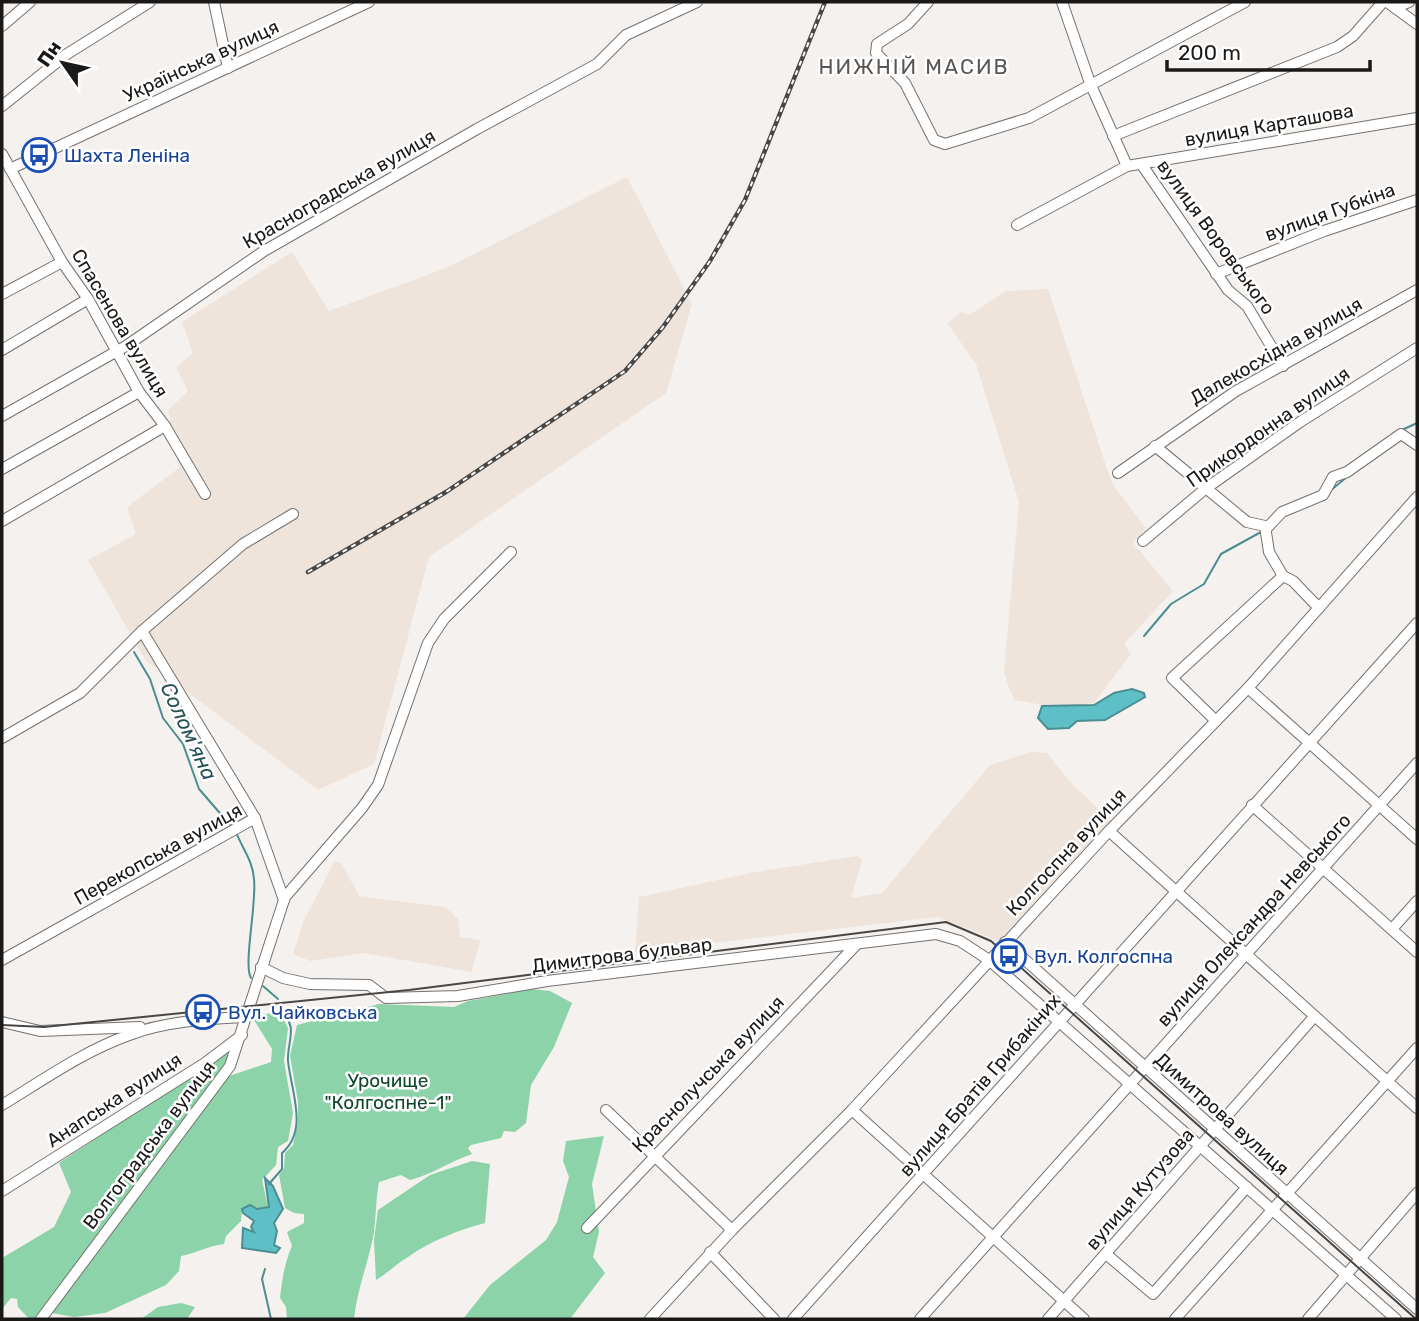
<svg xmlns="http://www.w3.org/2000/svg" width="1419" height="1321" viewBox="0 0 1419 1321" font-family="Rubik,sans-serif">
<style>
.built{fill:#eee4dc}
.forest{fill:#8cd3a9}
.water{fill:#5ec0c6;stroke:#4a8e92;stroke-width:2}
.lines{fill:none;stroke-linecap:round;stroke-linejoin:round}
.stream{stroke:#4a8e92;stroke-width:2}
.minor-casing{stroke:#74716e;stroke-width:12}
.minor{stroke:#fff;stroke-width:10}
.tram{stroke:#494745;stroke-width:2}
.rail-casing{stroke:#494745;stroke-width:4.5}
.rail{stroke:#fff;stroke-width:2;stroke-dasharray:5;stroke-linecap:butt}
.labels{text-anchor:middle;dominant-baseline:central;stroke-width:5;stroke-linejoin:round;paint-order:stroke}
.street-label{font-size:19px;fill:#1b1918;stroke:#fff}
.transit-label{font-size:19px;fill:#164399;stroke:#fff;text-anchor:start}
.park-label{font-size:19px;fill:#0f472c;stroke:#fff}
.neighbourhood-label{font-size:21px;letter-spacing:2px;fill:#595654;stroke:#fff}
.water-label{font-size:21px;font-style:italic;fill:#265255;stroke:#fff}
</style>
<rect width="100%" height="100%" fill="#f5f1ee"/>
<g class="built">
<polygon points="627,177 692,304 666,393 429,557 374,764 318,790 146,661 88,560 136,534 127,507 179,468 168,410 188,391 176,367 193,353 182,322 292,252 329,311 446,268"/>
<polygon points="1048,289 1107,469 1113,485 1146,528 1133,543 1173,591 1124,644 1131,654 1094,703 1055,707 1015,700 1009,688 1004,672 1019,502 976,364 947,323 962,312 969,315 1006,291"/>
<polygon points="1031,752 1047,753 1070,782 1111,821 998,941 938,917 635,952 639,897 750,873 857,856 862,860 851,898 882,893 990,765"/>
<polygon points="335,861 342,864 359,896 445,907 458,919 460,937 480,940 472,972 363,953 310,961 293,954 304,920"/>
</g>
<g class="forest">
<path d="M532,989L550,991L572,1003L554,1047L531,1085L526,1123L515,1132L504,1131L501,1138L471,1145L468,1148L472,1154C451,1161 431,1175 410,1180L401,1175L379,1182C376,1199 376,1215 374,1232C369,1261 357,1289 354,1319H287L286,1307L280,1298C282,1280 285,1261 292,1246L287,1232L304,1223V1214L294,1213L285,1208L279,1175L284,1168L285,1153L293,1145L298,1121V1102L290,1056L297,1025L379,1004L454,1007L468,1001Z"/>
<path d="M276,1013L283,1018L288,1028L284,1061L293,1113L288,1141L278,1147L276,1165L262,1180L268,1207L258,1209L248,1205L242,1209L241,1221L226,1236L224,1244C208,1246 196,1253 181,1256L179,1271L166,1285L105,1313L74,1317L52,1313L97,1248L229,1076L271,1062L272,1049L254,1020L255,1015Z"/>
<polygon points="231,1050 229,1061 36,1319 29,1319 18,1307 17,1299 11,1298 2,1309 2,1258 54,1227 71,1192 59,1163"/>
<polygon points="604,1136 592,1184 599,1232 593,1257 605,1273 570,1319 463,1319 490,1285 546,1240 557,1222 569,1177 563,1161 566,1141"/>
<path d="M472,1161L490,1164L485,1223C459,1230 430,1241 408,1257C396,1264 388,1273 376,1280L374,1240L378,1210L430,1175Z"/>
<polygon points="181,1303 195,1307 187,1319 141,1319 158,1307"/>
</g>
<g class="water">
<polygon points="1132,689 1144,693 1145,697 1105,720 1077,721 1069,728 1048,729 1038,718 1042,706 1094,705 1114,693"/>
<polygon points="265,1178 273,1186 283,1209 274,1223 277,1231 274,1245 280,1248 276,1253 242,1248 243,1228 254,1232 251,1227 254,1221 243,1213 242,1209 250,1205 257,1209 269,1207"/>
</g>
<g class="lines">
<g class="stream">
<polyline points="1402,430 1417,423"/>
<polyline points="1330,491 1348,476"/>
<polyline points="1144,636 1171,604 1204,584 1221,554 1261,532"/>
<polyline points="134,652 150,679 163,718 183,744 199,789 232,827"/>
<path d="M236,832C242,848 253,861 254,879C257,903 243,965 251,978"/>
<polyline points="263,986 278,999"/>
<path d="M269,1184L282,1169V1153C309,1130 291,1091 288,1061C287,1041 299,1027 281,1011"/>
<polyline points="265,1269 262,1279 271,1319"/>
</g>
<g class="minor-casing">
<g id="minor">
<polyline points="214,2 228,68"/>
<polyline points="928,2 908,24 877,44 876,53 905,83 934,140 945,144 1029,118 1245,2"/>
<polyline points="1062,2 1090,83 1127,166"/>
<polyline points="1387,2 1417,24"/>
<polyline points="1395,8 1409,2"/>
<polyline points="2,26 30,2"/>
<polyline points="2,106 67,54 150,2"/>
<polyline points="1113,136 1337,47 1353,36 1383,2"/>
<polyline points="2,154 62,262 88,299 139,392 165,426 205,494"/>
<polyline points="1142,165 1228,290 1247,306 1283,366"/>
<polyline points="10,169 369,2"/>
<polyline points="1017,225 1127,166 1417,118"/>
<polyline points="1216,274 1324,231 1417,200"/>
<polyline points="2,294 62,262"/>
<polyline points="2,350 88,299"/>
<polyline points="2,416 126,346 264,251 477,129 597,64 626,35 697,2"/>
<polyline points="1155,446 1247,522 1265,526 1269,552 1283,576"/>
<polyline points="2,469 139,392"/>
<polyline points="1118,473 1236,391 1417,290"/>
<polyline points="2,521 165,426"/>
<polyline points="1266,529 1282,512 1323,495 1333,477 1347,472 1401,434 1417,445"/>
<polyline points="1143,541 1205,489 1300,422 1417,348"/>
<polyline points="1283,576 1293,581 1319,608"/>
<polyline points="142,631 255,818"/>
<polyline points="1248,688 1417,839"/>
<polyline points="1216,721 1172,678 1283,576"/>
<polyline points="2,738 80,693 142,631 243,544 293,514"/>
<polyline points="1252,805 1417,952"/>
<polyline points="1109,831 1417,1108"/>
<polyline points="1392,929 1417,901"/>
<polyline points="1005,942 1417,1309"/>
<polyline points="2,960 255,818 284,900"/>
<polyline points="261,967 283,978 310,984 369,985 386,998 458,996 547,981 936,934 960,941 989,960 1396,1319"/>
<polyline points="2,1022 40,1031 140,1027"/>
<path d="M2,1105C43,1080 84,1051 129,1035C166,1021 208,1019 246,1017"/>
<polyline points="606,1110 732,1230"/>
<polyline points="852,1110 1084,1319"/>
<polyline points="2,1191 205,1063 242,1035"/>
<polyline points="587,1228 856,945"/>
<polyline points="710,1252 774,1319"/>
<polyline points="1106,1254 1153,1294 1247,1187"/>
<polyline points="41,1319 230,1066 285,897 362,808 378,785 428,643 444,619 511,552"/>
<polyline points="650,1319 732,1230 852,1110 1109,831 1248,688 1417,497"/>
<polyline points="793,1319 1417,623"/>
<polyline points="920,1319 1417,763"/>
<polyline points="1048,1319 1313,1018"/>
<polyline points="1175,1319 1417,1048"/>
<polyline points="1308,1319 1417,1193"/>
</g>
</g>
<use href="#minor" class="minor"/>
<polyline class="tram" points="2,1025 44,1027 409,990 946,922 991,941 1416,1319"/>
<g class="rail-casing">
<polyline id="rail" points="308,572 446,492 625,371 663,327 710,261 745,200 825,2"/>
</g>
<use href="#rail" class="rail"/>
</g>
<defs>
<g id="bus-ring" transform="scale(1.75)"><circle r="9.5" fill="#fff" stroke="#1a4fb4" stroke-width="1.5"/><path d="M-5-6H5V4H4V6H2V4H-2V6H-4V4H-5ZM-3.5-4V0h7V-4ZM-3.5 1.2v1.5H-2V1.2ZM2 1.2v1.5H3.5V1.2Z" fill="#1a4fb4"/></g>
</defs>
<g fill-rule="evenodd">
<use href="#bus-ring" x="39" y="155"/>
<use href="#bus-ring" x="1009" y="956"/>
<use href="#bus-ring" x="203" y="1012"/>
</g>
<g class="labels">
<g class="street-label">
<text transform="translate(201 61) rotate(-25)">Українська вулиця</text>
<text transform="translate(1269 125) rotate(-10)">вулиця Карташова</text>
<text transform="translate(339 189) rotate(-30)">Красноградська вулиця</text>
<text transform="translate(1330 212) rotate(-20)">вулиця Губкіна</text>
<text transform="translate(1216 237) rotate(54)">вулиця Воровського</text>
<text transform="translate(120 323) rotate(59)">Спасенова вулиця</text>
<text transform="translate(1276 351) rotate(-30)">Далекосхідна вулиця</text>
<text transform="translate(1268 427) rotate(-35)">Прикордонна вулиця</text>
<text transform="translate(1066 852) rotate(-47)">Колгоспна вулиця</text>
<text transform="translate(158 854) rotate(-29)">Перекопська вулиця</text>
<text transform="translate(1254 920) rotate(-48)">вулиця Олександра Невського</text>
<text transform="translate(622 955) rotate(-7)">Димитрова бульвар</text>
<text transform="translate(708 1074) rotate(-46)">Краснолучська вулиця</text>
<text transform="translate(980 1085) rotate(-49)">вулиця Братів Грибакіних</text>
<text transform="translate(114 1100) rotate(-33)">Анапська вулиця</text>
<text transform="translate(1222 1114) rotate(42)">Димитрова вулиця</text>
<text transform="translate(149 1145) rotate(-53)">Волгоградська вулиця</text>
<text transform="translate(1140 1189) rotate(-49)">вулиця Кутузова</text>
</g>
<g class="transit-label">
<text x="64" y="155">Шахта Леніна</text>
<text x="1034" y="956">Вул. Колгоспна</text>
<text x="228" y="1012">Вул. Чайковська</text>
</g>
<g class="park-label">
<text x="388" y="1080">Урочище<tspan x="388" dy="22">"Колгоспне-1"</tspan></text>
</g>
<g class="neighbourhood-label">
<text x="914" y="66">НИЖНІЙ МАСИВ</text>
</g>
<g class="water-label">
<text transform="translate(189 731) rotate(65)">Солом'яна</text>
</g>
</g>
<rect width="1419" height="1321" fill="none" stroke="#1b1918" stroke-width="7"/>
<g transform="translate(63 63) rotate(304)" stroke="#ffffff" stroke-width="5" paint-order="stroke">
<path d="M0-5L12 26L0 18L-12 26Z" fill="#1b1918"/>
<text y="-10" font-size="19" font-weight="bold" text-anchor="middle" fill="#1b1918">Пн</text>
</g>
<path d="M1167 60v10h203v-10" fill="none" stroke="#1b1918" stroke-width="3.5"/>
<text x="1178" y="60" font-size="21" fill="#1b1918" stroke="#ffffff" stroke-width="5" paint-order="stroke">200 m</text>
</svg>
